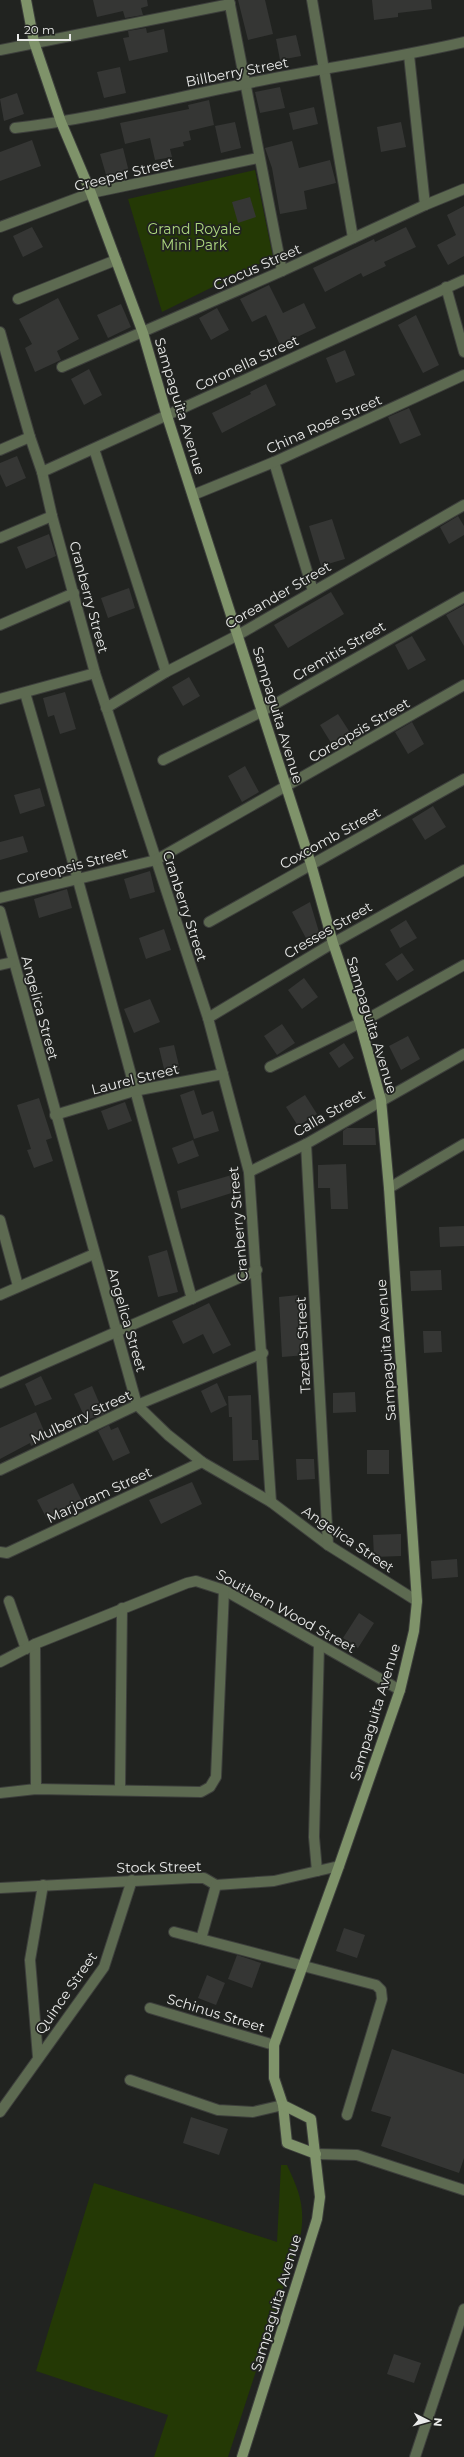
<svg xmlns="http://www.w3.org/2000/svg" width="464" height="2457" viewBox="0 0 464 2457" font-family="Montserrat,sans-serif">
<style>
.green{fill:#243905}
.building{fill:#353634}
.lines{fill:none;stroke-linecap:round;stroke-linejoin:round}
.service-casing{stroke:#3d3f3c;stroke-width:12}
.minor-casing{stroke:#3d3f3c;stroke-width:12}
.secondary-casing{stroke:#3d3f3c;stroke-width:12}
.service{stroke:#5d6a51;stroke-width:10}
.minor{stroke:#5d6a51;stroke-width:10}
.secondary{stroke:#7f936a;stroke-width:10}
.labels{text-anchor:middle;dominant-baseline:central;stroke-width:3.5;stroke-linejoin:round;paint-order:stroke}
.street-label{font-size:14px;fill:#e9eae9;stroke:#212320}
.park-label{font-size:14px;fill:#add77f;stroke:#212320}
</style>
<rect width="100%" height="100%" fill="#212320"/>
<g class="green">
<polygon points="255,170 273,257 162,312 128,199"/>
<path d="M281,2165H287C299,2191 305,2205 301,2233L228,2457H154L168,2415L36,2371L94,2183L277,2242Z"/>
</g>
<g class="building">
<polygon points="93,0 147,0 148,6 141,8 143,15 125,18 123,11 97,17"/>
<polygon points="238,0 265,0 273,34 248,40"/>
<polygon points="372,0 431,0 432,9 398,13 398,17 374,20"/>
<polygon points="146,28 147,33 164,29 168,52 129,61 123,38 129,37 128,31"/>
<polygon points="296,35 301,56 280,60 276,39"/>
<polygon points="120,67 126,93 104,98 97,72"/>
<polygon points="280,87 285,108 260,113 255,92"/>
<polygon points="17,93 24,114 4,121 0,99"/>
<polygon points="209,100 214,125 189,131 191,140 183,142 184,146 170,149 172,157 155,160 150,138 125,144 120,123 189,109 188,105"/>
<polygon points="314,107 318,124 293,130 289,113"/>
<polygon points="235,122 241,148 221,153 215,126"/>
<polygon points="401,122 406,147 381,152 377,127"/>
<polygon points="32,140 41,166 0,181 0,152"/>
<polygon points="292,141 299,168 330,160 336,183 304,191 307,209 280,214 272,168 265,148"/>
<polygon points="123,148 129,172 107,178 100,154"/>
<polygon points="250,197 256,217 238,223 232,202"/>
<polygon points="464,206 464,256 448,265 437,245 456,235 447,215"/>
<polygon points="32,227 43,247 23,257 13,236"/>
<polygon points="406,227 416,247 384,262 386,266 363,277 361,273 325,292 313,268 374,239 375,242"/>
<polygon points="269,285 283,313 304,303 316,328 280,345 266,315 252,322 240,299"/>
<polygon points="58,298 79,339 57,351 61,360 35,372 25,348 32,344 19,319"/>
<polygon points="121,304 131,327 108,338 97,315"/>
<polygon points="217,308 229,330 211,340 199,318"/>
<polygon points="416,315 439,365 423,373 398,325"/>
<polygon points="345,350 355,375 336,383 326,358"/>
<polygon points="89,369 102,395 84,405 71,379"/>
<polygon points="266,384 276,405 222,433 212,413 251,394 250,392"/>
<polygon points="409,408 421,435 400,444 388,417"/>
<polygon points="17,456 26,478 6,487 0,474 0,463"/>
<polygon points="458,516 464,526 464,535 449,544 440,527"/>
<polygon points="332,519 345,559 321,566 309,526"/>
<polygon points="49,534 56,556 26,569 17,547"/>
<polygon points="129,588 135,608 108,618 101,598"/>
<polygon points="331,592 344,614 288,648 274,625"/>
<polygon points="464,605 464,646 446,615"/>
<polygon points="412,636 426,660 408,670 395,645"/>
<polygon points="189,677 200,696 183,706 172,687"/>
<polygon points="65,692 76,729 60,734 54,715 48,717 43,698"/>
<polygon points="338,714 351,734 333,746 320,725"/>
<polygon points="412,722 424,744 408,754 395,732"/>
<polygon points="245,766 259,792 242,802 228,776"/>
<polygon points="40,788 45,806 20,814 14,795"/>
<polygon points="433,806 446,827 425,840 412,819"/>
<polygon points="23,836 28,852 0,860 0,842"/>
<polygon points="150,871 155,892 130,899 124,879"/>
<polygon points="67,889 72,908 39,918 34,899"/>
<polygon points="310,902 319,932 307,940 292,912"/>
<polygon points="406,920 417,938 400,948 390,930"/>
<polygon points="164,929 171,950 146,959 139,938"/>
<polygon points="402,953 414,970 397,981 385,964"/>
<polygon points="304,978 318,997 302,1009 288,990"/>
<polygon points="150,999 160,1022 134,1033 124,1009"/>
<polygon points="282,1024 295,1043 277,1055 264,1036"/>
<polygon points="408,1036 420,1059 401,1070 389,1046"/>
<polygon points="344,1043 354,1058 339,1068 329,1053"/>
<polygon points="174,1045 180,1070 165,1073 159,1048"/>
<polygon points="194,1090 202,1115 213,1111 219,1131 194,1139 180,1095"/>
<polygon points="305,1095 317,1114 298,1126 286,1107"/>
<polygon points="39,1098 52,1138 46,1140 53,1161 34,1168 27,1150 31,1149 17,1105"/>
<polygon points="125,1102 132,1121 108,1130 101,1111"/>
<polygon points="347,1128 375,1128 376,1145 343,1145 343,1131"/>
<polygon points="193,1140 199,1156 178,1164 172,1148"/>
<polygon points="346,1164 348,1209 331,1209 330,1188 318,1188 318,1165"/>
<polygon points="235,1174 241,1190 181,1209 177,1191"/>
<polygon points="464,1226 464,1246 440,1247 439,1227"/>
<polygon points="167,1250 178,1292 158,1297 148,1256"/>
<polygon points="441,1270 442,1290 411,1291 410,1271"/>
<polygon points="298,1295 306,1355 282,1357 279,1297"/>
<polygon points="209,1303 231,1345 213,1354 203,1334 183,1344 172,1321"/>
<polygon points="423,1331 441,1331 442,1352 424,1353"/>
<polygon points="41,1376 52,1399 35,1406 25,1384"/>
<polygon points="217,1383 227,1405 211,1413 201,1391"/>
<polygon points="92,1386 104,1414 86,1420 74,1394"/>
<polygon points="355,1392 356,1412 333,1413 333,1393"/>
<polygon points="251,1395 252,1440 258,1440 259,1460 233,1461 232,1417 229,1417 228,1396"/>
<polygon points="36,1412 47,1438 31,1446 30,1443 0,1459 0,1428"/>
<polygon points="109,1425 111,1430 118,1427 130,1453 113,1461 98,1431"/>
<rect x="367" y="1450" width="22" height="24"/>
<polygon points="296,1459 314,1459 315,1479 297,1480"/>
<polygon points="192,1482 202,1504 161,1524 149,1500"/>
<polygon points="73,1483 82,1501 47,1519 37,1500"/>
<polygon points="401,1534 401,1556 374,1557 373,1535"/>
<polygon points="457,1559 458,1577 432,1579 431,1561"/>
<polygon points="359,1613 374,1623 358,1648 343,1638"/>
<polygon points="344,1928 365,1935 357,1958 336,1951"/>
<polygon points="237,1955 261,1963 252,1988 228,1979"/>
<polygon points="207,1975 225,1983 216,2005 198,1998"/>
<polygon points="392,2049 464,2074 464,2158 459,2173 381,2146 391,2117 371,2111"/>
<polygon points="191,2117 228,2129 219,2155 183,2143"/>
<polygon points="394,2354 421,2363 414,2383 387,2374"/>
</g>
<g class="lines">
<g class="service-casing">
<polyline id="service" points="9,1601 26,1649"/>
</g>
<g class="minor-casing">
<g id="minor">
<polyline points="229,0 282,271"/>
<polyline points="312,0 353,238"/>
<polyline points="0,50 230,4"/>
<polyline points="409,55 425,205"/>
<path d="M15,128C93,119 168,99 244,84C317,69 391,59 464,42"/>
<polyline points="0,227 91,193 258,158"/>
<polyline points="446,287 464,352"/>
<polyline points="18,299 116,260"/>
<polyline points="0,332 30,437 42,472 52,516 95,673 208,1018 249,1172 271,1502"/>
<polyline points="62,367 282,271 425,205 464,189"/>
<polyline points="94,449 166,672"/>
<polyline points="0,450 30,437"/>
<polyline points="274,462 313,591"/>
<polyline points="42,472 464,280"/>
<polyline points="193,495 274,462 464,375"/>
<polyline points="0,538 52,516"/>
<polyline points="0,625 74,593"/>
<path d="M25,693C84,894 136,1097 192,1299"/>
<polyline points="0,699 95,673"/>
<polyline points="106,708 166,672 238,635 464,505"/>
<polyline points="163,760 261,712 464,597"/>
<polyline points="0,898 156,860 464,685"/>
<polyline points="0,911 137,1405 168,1435 202,1462 271,1502 328,1545 417,1601"/>
<polyline points="209,922 464,779"/>
<polyline points="0,965 13,962"/>
<polyline points="208,1018 333,943 464,870"/>
<polyline points="270,1067 360,1023 464,965"/>
<polyline points="55,1115 134,1091 223,1074"/>
<polyline points="306,1144 328,1545"/>
<polyline points="249,1172 306,1144 464,1054"/>
<polyline points="389,1188 464,1144"/>
<polyline points="0,1220 18,1286"/>
<polyline points="0,1295 94,1254"/>
<polyline points="0,1383 257,1270"/>
<polyline points="0,1470 137,1405 263,1353"/>
<polyline points="0,1552 7,1553 202,1462"/>
<polyline points="35,1644 36,1789"/>
<polyline points="0,1662 35,1644 187,1583 196,1581 224,1590 400,1690"/>
<polyline points="120,1789 122,1608"/>
<polyline points="0,1793 36,1789 201,1792 210,1787 216,1777 224,1590"/>
<polyline points="317,1871 314,1837 319,1645"/>
<polyline points="0,1888 191,1878 204,1878 216,1885 274,1881 339,1866"/>
<polyline points="174,1932 376,1985 381,1990 382,1999 347,2115"/>
<polyline points="201,1939 216,1885"/>
<polyline points="150,2008 274,2045"/>
<polyline points="38,2057 30,1960 43,1885"/>
<polyline points="130,2080 218,2110 253,2112 283,2105"/>
<polyline points="0,2112 104,1967 132,1880"/>
<polyline points="316,2154 357,2155 464,2190"/>
<polyline points="415,2457 464,2309"/>
</g>
</g>
<g class="secondary-casing">
<g id="secondary">
<polyline points="26,0 34,42 61,122 91,193 143,333 167,416 311,864 333,943 360,1023 381,1100 389,1188 417,1601 414,1631 400,1690 339,1866 274,2045 274,2078 283,2105 287,2143 316,2154"/>
<polyline points="242,2457 317,2219 320,2197 311,2119 283,2105"/>
</g>
</g>
<use href="#service" class="service"/>
<use href="#minor" class="minor"/>
<use href="#secondary" class="secondary"/>
</g>
<g class="labels">
<g class="street-label">
<text transform="translate(237 72) rotate(-11)">Billberry Street</text>
<text transform="translate(124 174) rotate(-14)">Creeper Street</text>
<text transform="translate(257 267) rotate(-24)">Crocus Street</text>
<text transform="translate(247 363) rotate(-25)">Coronella Street</text>
<text transform="translate(180 406) rotate(73)">Sampaguita Avenue</text>
<text transform="translate(324 424) rotate(-24)">China Rose Street</text>
<text transform="translate(278 595) rotate(-30)">Coreander Street</text>
<text transform="translate(89 597) rotate(75)">Cranberry Street</text>
<text transform="translate(339 651) rotate(-30)">Cremitis Street</text>
<text transform="translate(278 715) rotate(73)">Sampaguita Avenue</text>
<text transform="translate(359 730) rotate(-30)">Coreopsis Street</text>
<text transform="translate(330 838) rotate(-29)">Coxcomb Street</text>
<text transform="translate(72 866) rotate(-14)">Coreopsis Street</text>
<text transform="translate(185 906) rotate(72)">Cranberry Street</text>
<text transform="translate(328 930) rotate(-30)">Cresses Street</text>
<text transform="translate(40 1008) rotate(75)">Angelica Street</text>
<text transform="translate(372 1025) rotate(73)">Sampaguita Avenue</text>
<text transform="translate(135 1079) rotate(-14)">Laurel Street</text>
<text transform="translate(329 1113) rotate(-30)">Calla Street</text>
<text transform="translate(238 1224) rotate(-95)">Cranberry Street</text>
<text transform="translate(127 1320) rotate(74)">Angelica Street</text>
<text transform="translate(303 1345) rotate(-93)">Tazetta Street</text>
<text transform="translate(386 1350) rotate(-94)">Sampaguita Avenue</text>
<text transform="translate(81 1417) rotate(-25)">Mulberry Street</text>
<text transform="translate(99 1495) rotate(-25)">Marjoram Street</text>
<text transform="translate(348 1539) rotate(34)">Angelica Street</text>
<text transform="translate(286 1611) rotate(29)">Southern Wood Street</text>
<text transform="translate(375 1712) rotate(-73)">Sampaguita Avenue</text>
<text transform="translate(159 1867) rotate(-1)">Stock Street</text>
<text transform="translate(66 1993) rotate(-55)">Quince Street</text>
<text transform="translate(216 2013) rotate(17)">Schinus Street</text>
<text transform="translate(276 2303) rotate(-73)">Sampaguita Avenue</text>
</g>
<g class="park-label">
<text x="194" y="229">Grand Royale<tspan x="194" dy="16">Mini Park</tspan></text>
</g>
</g>
<g transform="translate(428 2421) rotate(96)" stroke="#212320" stroke-width="3" paint-order="stroke">
<path d="M0-3L7 15L0 10L-7 15Z" fill="#e9eae9"/>
<text y="-6" font-size="11" font-weight="bold" text-anchor="middle" fill="#e9eae9">N</text>
</g>
<path d="M18 34v6h52v-6" fill="none" stroke="#e9eae9" stroke-width="2"/>
<text x="24" y="34" font-size="12" fill="#e9eae9" stroke="#212320" stroke-width="3" paint-order="stroke">20 m</text>
</svg>
